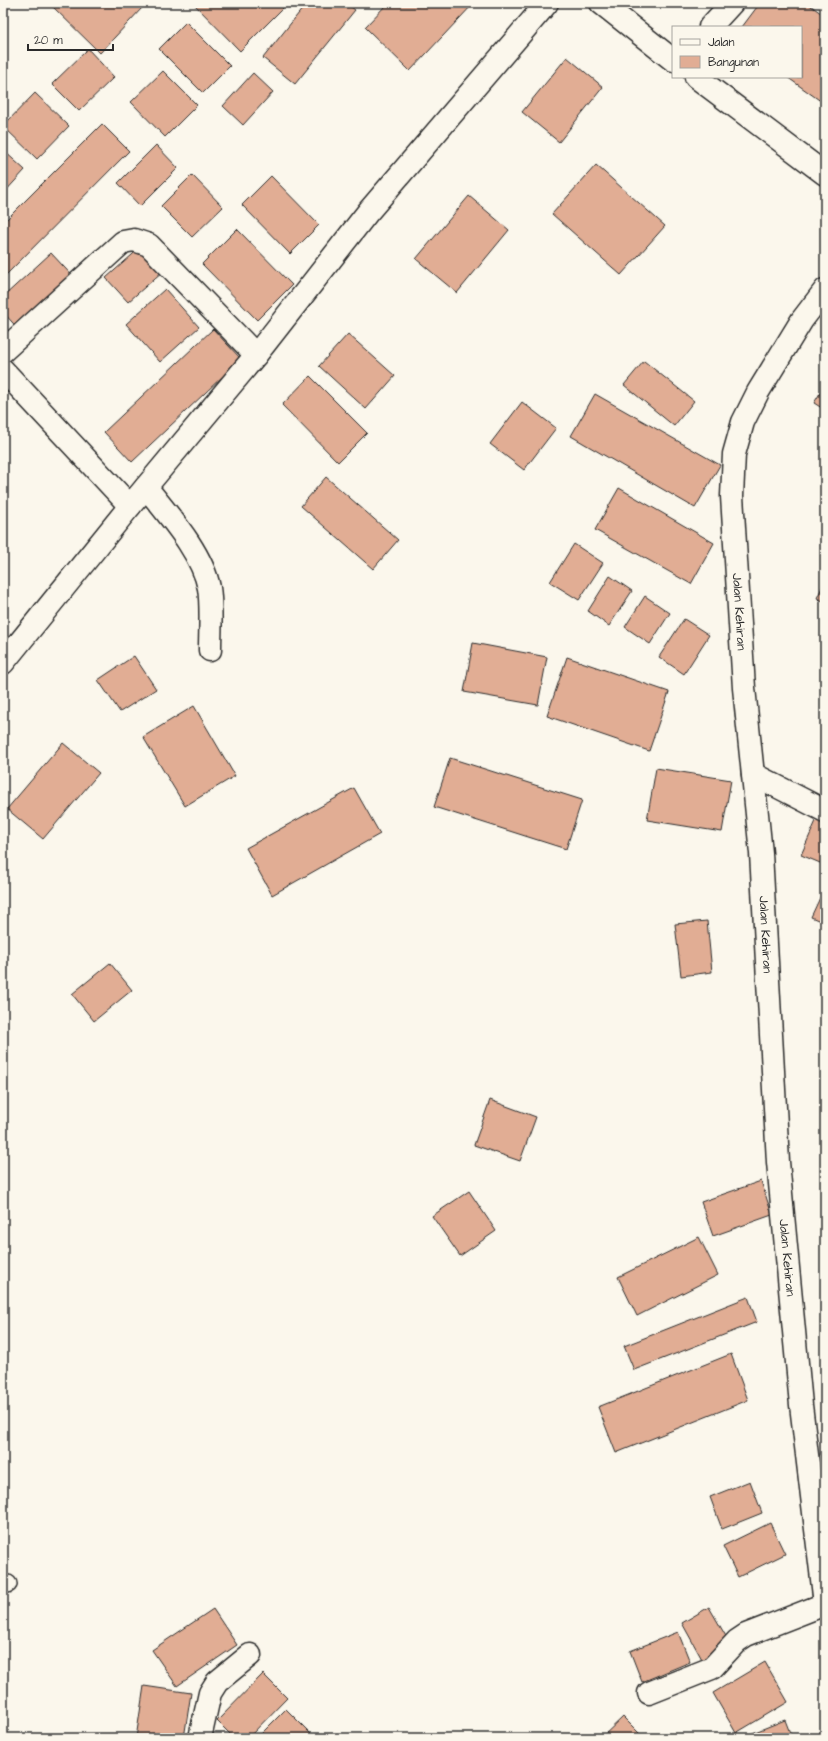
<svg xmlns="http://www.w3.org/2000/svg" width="828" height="1741" viewBox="0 0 828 1741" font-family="'Architects Daughter',sans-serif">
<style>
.building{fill:#e1ad94;stroke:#2b2b2b}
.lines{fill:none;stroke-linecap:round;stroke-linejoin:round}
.lane-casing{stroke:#2b2b2b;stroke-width:20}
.street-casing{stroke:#2b2b2b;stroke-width:25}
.secondary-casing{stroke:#2b2b2b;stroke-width:25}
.lane{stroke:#fbf7ec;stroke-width:17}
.street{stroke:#fbf7ec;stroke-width:22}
.secondary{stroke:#fbf7ec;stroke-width:22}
.labels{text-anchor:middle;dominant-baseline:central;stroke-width:4;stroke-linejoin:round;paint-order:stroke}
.street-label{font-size:13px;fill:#2b2b2b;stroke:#fbf7ec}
</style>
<rect width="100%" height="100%" fill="#fbf7ec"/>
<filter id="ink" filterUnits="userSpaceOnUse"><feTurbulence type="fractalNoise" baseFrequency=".025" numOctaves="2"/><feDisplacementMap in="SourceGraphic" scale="8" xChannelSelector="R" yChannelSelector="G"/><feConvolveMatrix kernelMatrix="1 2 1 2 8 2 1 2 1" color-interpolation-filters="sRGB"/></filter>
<g filter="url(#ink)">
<g class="building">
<polygon points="49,3 136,3 142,8 100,53"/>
<polygon points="193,3 288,3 240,51"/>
<polygon points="307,3 346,3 355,10 295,84 263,58"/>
<polygon points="388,3 474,3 410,71 365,27"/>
<polygon points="760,3 807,3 825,16 825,99 822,102 787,77 801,77 801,27 742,27"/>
<polygon points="186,22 230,66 203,93 159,49"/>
<polygon points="88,49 114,77 79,111 52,84"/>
<polygon points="567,57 603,87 559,142 522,112"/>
<polygon points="163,71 197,105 165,137 131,102"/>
<polygon points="253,73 273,92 243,125 223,106"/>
<polygon points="35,93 69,126 37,159 3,126"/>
<polygon points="102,124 129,151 3,278 3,223"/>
<polygon points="156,145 178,168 140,206 118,183"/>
<polygon points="3,150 25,170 3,194"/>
<polygon points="596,165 665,226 621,275 552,214"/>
<polygon points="192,175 223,207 192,237 161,206"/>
<polygon points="271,176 319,225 290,254 242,205"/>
<polygon points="469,196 509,230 457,293 416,259"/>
<polygon points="237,229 292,285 257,320 202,264"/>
<polygon points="141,247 163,271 128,302 106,278"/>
<polygon points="51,253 77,281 21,332 3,312 3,297"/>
<polygon points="165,289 199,327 160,362 126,324"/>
<polygon points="213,329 241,359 132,462 104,432"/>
<polygon points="348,334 395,376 366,409 319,366"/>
<polygon points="644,361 694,401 674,426 624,385"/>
<polygon points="310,376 367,433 338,462 282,405"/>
<polygon points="825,385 825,410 814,403"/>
<polygon points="595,394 720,465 695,508 571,436"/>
<polygon points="522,402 556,428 524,470 490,444"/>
<polygon points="326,477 398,540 373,569 301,506"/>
<polygon points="619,488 714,543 691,584 595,530"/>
<polygon points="574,544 603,563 579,600 550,582"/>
<polygon points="610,576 632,591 609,626 588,611"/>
<polygon points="825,581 825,602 817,598"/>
<polygon points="645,596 670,613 650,644 625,627"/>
<polygon points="684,619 709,635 684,674 659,657"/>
<polygon points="473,643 547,657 538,705 464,692"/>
<polygon points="134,656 156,689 120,712 98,680"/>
<polygon points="567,657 669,692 649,751 547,716"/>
<polygon points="194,706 235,776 185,806 143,737"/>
<polygon points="63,743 99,773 43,839 7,809"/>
<polygon points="450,758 582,800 566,849 434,807"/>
<polygon points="656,768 731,780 722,832 647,820"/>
<polygon points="354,788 380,834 272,895 246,848"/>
<polygon points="816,821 825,825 825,865 801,855"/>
<polygon points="825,887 825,923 811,917"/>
<polygon points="707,921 712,972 681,976 675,924"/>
<polygon points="110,963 132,990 94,1021 72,994"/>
<polygon points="490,1100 536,1117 520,1161 474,1145"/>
<polygon points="761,1181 772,1215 713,1236 701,1202"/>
<polygon points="469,1191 496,1231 460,1256 432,1216"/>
<polygon points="699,1237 718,1275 637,1316 618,1277"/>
<polygon points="748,1297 757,1322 634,1370 624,1346"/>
<polygon points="731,1354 748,1400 616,1453 598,1407"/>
<polygon points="750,1481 762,1513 722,1529 710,1497"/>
<polygon points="770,1523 785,1554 738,1577 723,1546"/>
<polygon points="709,1607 731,1645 703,1661 682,1623"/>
<polygon points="213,1609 237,1645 177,1686 152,1650"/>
<polygon points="678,1632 690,1662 642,1682 630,1651"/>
<polygon points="765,1662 788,1702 736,1733 713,1693"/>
<polygon points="263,1674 287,1698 248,1738 234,1738 217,1721"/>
<polygon points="144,1686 191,1693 184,1738 136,1738"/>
<polygon points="286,1709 315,1738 257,1738"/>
<polygon points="623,1717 644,1738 601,1738"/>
<polygon points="785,1720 792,1738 740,1738"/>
</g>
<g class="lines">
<g class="lane-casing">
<polyline id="lane" points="3,1584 8,1584"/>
</g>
<g class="street-casing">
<g id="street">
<polyline points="710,27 732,3"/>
<polyline points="3,351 123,242 134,240 149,245 256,355"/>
<polyline points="3,370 130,506"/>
<path d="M146,487C168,515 202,552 209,588C212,607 210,631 210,650"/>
<polyline points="3,663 130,506 256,355 368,212 547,3"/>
<polyline points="753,774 825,811"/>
<polyline points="649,1693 712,1668 737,1641 746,1635 825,1604"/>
<polyline points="200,1738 210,1693 217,1682 250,1655"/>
</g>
</g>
<g class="secondary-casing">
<g id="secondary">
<polyline points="601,3 673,60"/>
<polyline points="696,77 825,174"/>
<path id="s1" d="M825,290L802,320L758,392L743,422L734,454L732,496L744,688L761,853L778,1162L801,1405L825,1604"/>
</g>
</g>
<use href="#lane" class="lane"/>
<use href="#street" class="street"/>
<use href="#secondary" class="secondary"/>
</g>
</g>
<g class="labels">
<g class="street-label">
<text stroke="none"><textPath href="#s1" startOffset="347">Jalan Kehiran</textPath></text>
<text stroke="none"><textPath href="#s1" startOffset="671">Jalan Kehiran</textPath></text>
<text stroke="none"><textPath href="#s1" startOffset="995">Jalan Kehiran</textPath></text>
</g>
</g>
<rect width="828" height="1741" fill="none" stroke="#fbf7ec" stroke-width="16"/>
<rect x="8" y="8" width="812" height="1725" fill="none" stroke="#2b2b2b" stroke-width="1.5" filter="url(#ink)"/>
<rect x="672" y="26" width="130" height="52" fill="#fbf7ec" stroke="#a8a59f"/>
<rect x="680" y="39" width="20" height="6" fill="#fbf7ec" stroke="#a8a59f"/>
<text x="708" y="46" font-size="12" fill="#2b2b2b">Jalan</text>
<rect x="680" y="56" width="20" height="12" fill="#e1ad94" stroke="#a8a59f"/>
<text x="708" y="66" font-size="12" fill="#2b2b2b">Bangunan</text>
<path d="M28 44v6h85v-6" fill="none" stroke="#2b2b2b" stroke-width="2"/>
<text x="34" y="44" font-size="12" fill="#2b2b2b" stroke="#fbf7ec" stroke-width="3" paint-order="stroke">20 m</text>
</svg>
